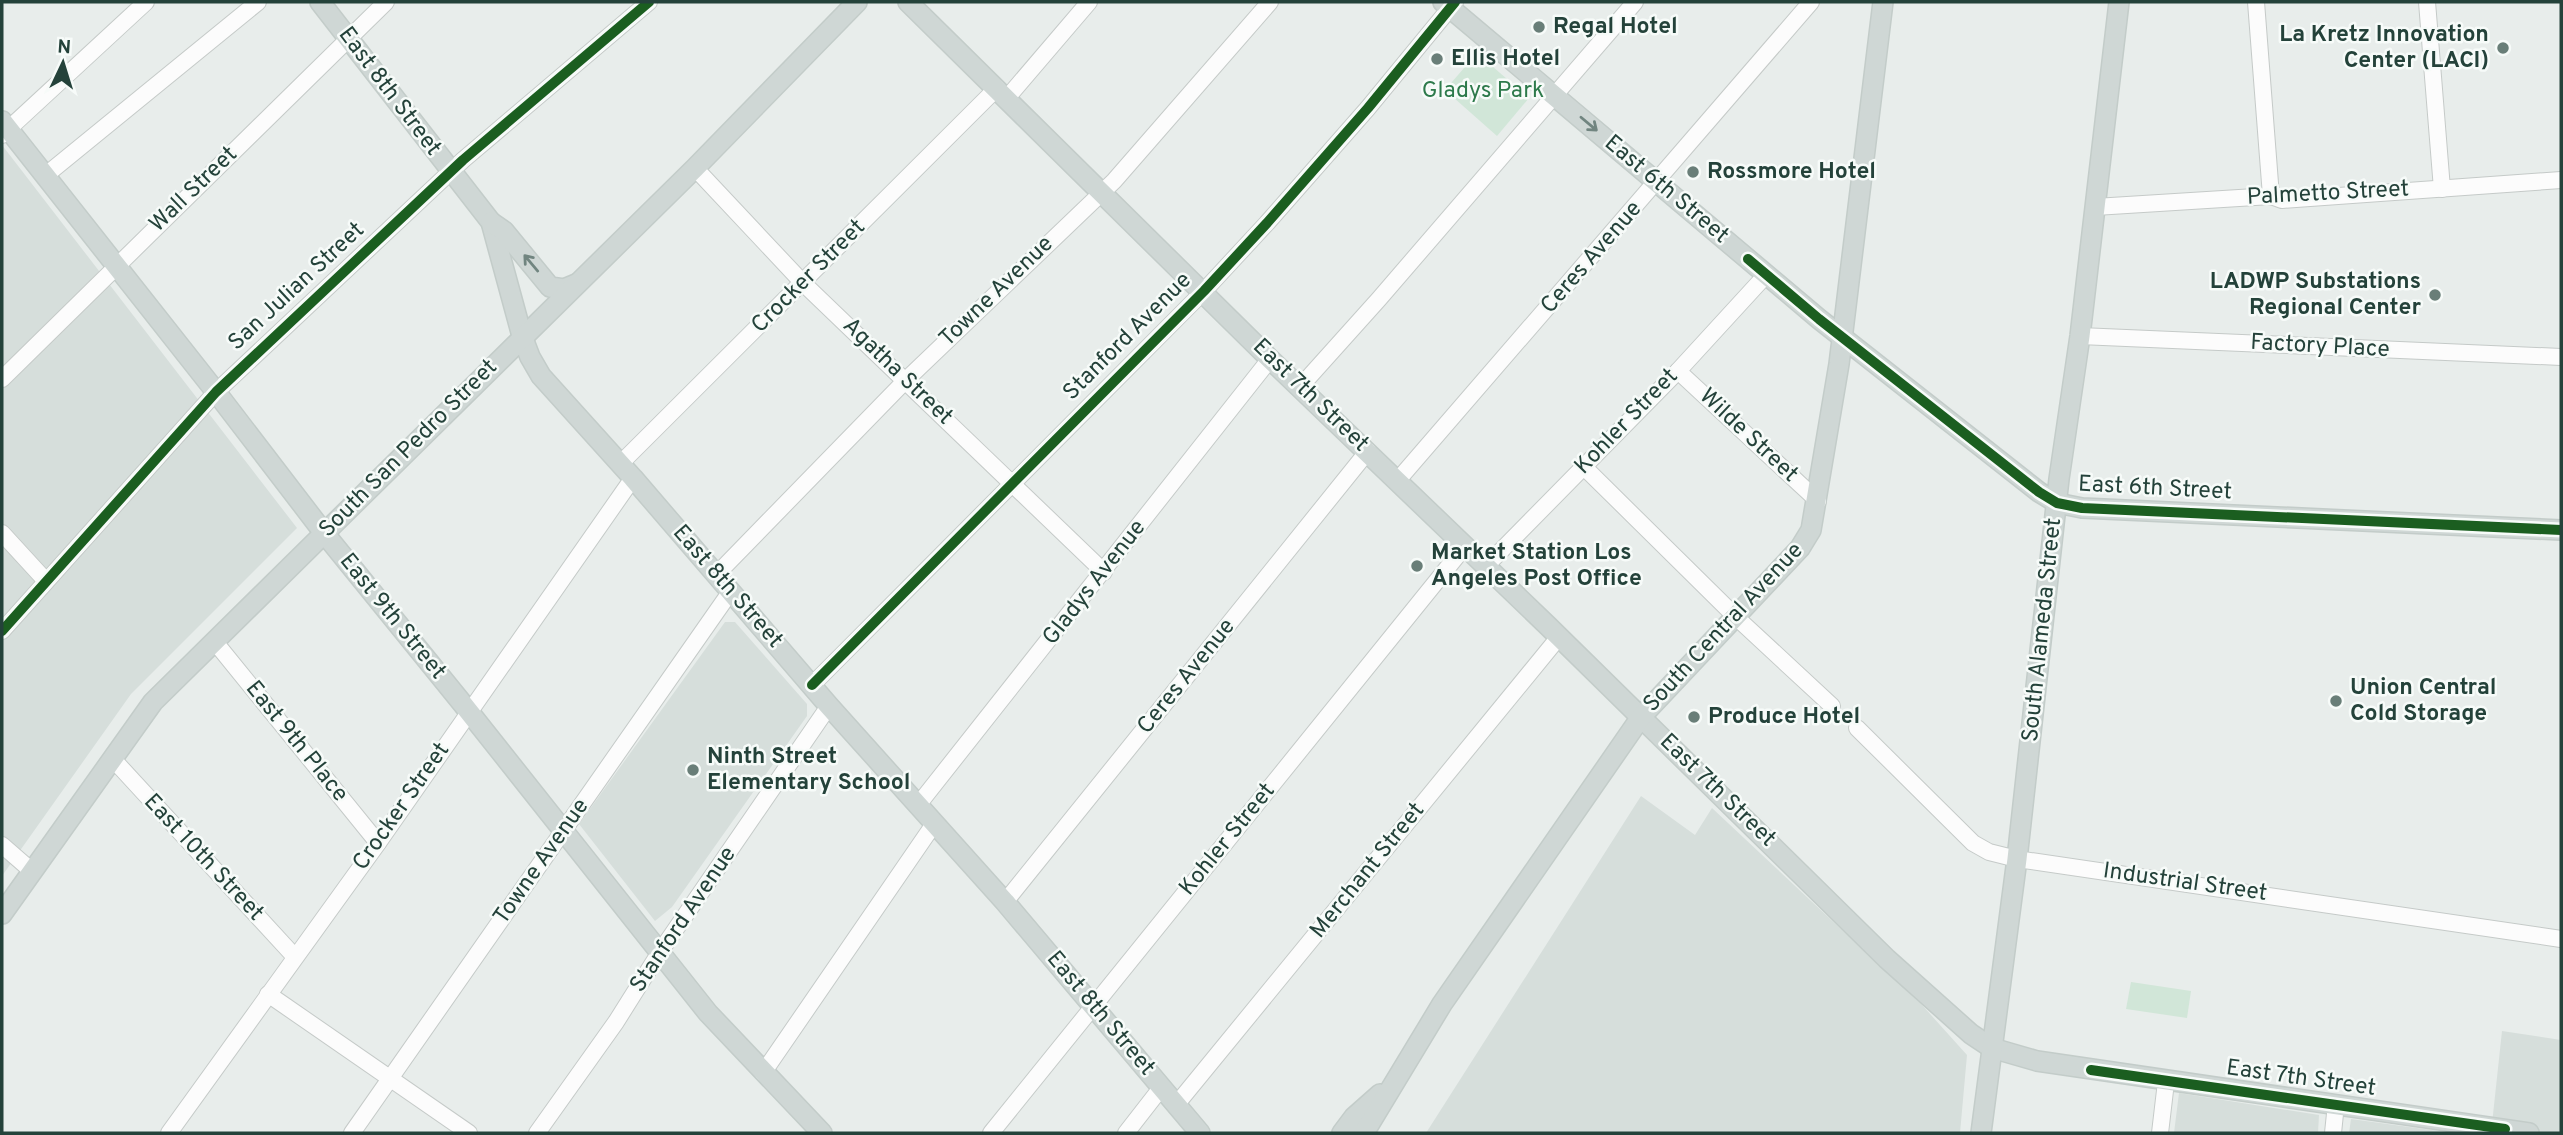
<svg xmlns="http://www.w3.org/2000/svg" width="2563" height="1135" viewBox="0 0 2563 1135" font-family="Overpass,sans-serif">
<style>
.built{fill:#d6dedb}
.green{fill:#d1e6d8}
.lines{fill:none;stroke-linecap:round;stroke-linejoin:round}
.minor-casing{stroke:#c5cac8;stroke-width:18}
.major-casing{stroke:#c3ccc9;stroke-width:22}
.minor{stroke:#fcfcfc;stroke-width:16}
.major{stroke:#cfd7d5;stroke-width:19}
.cycleway-casing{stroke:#f7fbf9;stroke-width:15}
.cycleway{stroke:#1b5e20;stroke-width:10}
.oneway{stroke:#718580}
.poi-dot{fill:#697e78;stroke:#f7fbf9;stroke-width:2.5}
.labels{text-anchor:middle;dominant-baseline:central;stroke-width:5;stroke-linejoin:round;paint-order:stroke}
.poi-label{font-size:23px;font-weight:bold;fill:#24423a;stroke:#f7fbf9;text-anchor:start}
.park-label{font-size:23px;fill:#2d7a4b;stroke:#f7fbf9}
.street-label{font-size:23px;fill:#24423a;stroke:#f7fbf9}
</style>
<rect width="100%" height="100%" fill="#e8edeb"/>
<g class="built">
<polygon points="2,145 297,528 131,694 2,876"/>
<polygon points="725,622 735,622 807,704 807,716 672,907 655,921 579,824"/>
<polygon points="1641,796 1695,835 1712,808 1922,1005 1967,1055 1960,1133 1426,1133"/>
<polygon points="2502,1031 2561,1040 2561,1133 2491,1133"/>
<polygon points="2179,1093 2319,1115 2318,1133 2174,1133"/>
<polygon points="2351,1119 2453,1133 2349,1133"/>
</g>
<g class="green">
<polygon points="1477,53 1529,98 1497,136 1445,90"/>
<polygon points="2131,982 2191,991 2187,1018 2126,1009"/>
</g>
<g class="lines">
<g class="minor-casing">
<g id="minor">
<polyline points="2256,2 2271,196"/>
<polyline points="2427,2 2442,189"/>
<polyline points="1007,98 1089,2"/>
<polyline points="2,135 146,2"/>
<polyline points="695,168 803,283 1104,572"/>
<polyline points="46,175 258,2"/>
<polyline points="2095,207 2271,196 2282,200 2561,180"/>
<polyline points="2080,336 2561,357"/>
<polyline points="1678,371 1818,501"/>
<polyline points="2,379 386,2"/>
<polyline points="1300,387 1379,299 1635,2"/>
<polyline points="620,464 997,88"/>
<polyline points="1584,467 1737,618 1832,706"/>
<polyline points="1398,480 1811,2"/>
<polyline points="2,533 46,581"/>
<polyline points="1486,566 1678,371 1766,275"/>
<polyline points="717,574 906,380 1114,181 1270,2"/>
<polyline points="2,631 216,392 463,160 649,2"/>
<polyline points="215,642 378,843"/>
<polyline points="812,685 1204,291 1267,223 1368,108 1455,2"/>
<polyline points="1857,728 1973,843 1989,852 2017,859 2561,939"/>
<polyline points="112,758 295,957"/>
<polyline points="918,805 1270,359"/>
<polyline points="2,845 33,872"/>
<polyline points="1005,902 1368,451"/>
<polyline points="268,994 469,1133"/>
<polyline points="763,1073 934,824"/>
<polyline points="1176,1105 1559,637"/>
<polyline points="169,1133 378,843 633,478"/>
<polyline points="352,1133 731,591"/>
<polyline points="537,1133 616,1022 660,952 829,706"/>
<polyline points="991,1133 1465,546"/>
<polyline points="1126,1133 1161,1088"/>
<polyline points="2160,1133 2166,1082"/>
<polyline points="2333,1133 2336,1104"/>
</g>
</g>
<g class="major-casing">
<g id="major">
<polyline points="320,2 491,222 522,336 530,357 541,376 633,478 829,706 1005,902 1200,1133"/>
<polyline points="908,2 1270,359 1548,626 1887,959 1971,1034 1992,1048 2037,1061 2529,1133"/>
<polyline points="1443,2 1819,319 2039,492 2057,503 2082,508 2561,530"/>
<polyline points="2,121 216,392 324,533 462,703 708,1013 822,1133"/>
<polyline points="491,222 504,231 550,287 564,289 576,284"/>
<polyline points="2,914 153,702 695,168 857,2"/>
<polyline points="1342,1133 1354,1117 1380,1094"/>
<polyline points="1364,1133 1442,1004 1641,717 1800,548 1811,530 1839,364 1883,2"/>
<polyline points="1981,1133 2017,859 2059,479 2080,336 2119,2"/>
</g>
</g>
<use href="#minor" class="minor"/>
<use href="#major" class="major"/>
<g class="cycleway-casing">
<g id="cycleway">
<polyline points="1748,259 1819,319 2039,492 2057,503 2082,508 2561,530"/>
<polyline points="2,631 216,392 463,160 649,2"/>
<polyline points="812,685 1204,291 1267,223 1368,108 1455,2"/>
<polyline points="2091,1070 2505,1129"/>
</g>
</g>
<use href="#cycleway" class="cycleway"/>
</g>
<defs><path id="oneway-shaft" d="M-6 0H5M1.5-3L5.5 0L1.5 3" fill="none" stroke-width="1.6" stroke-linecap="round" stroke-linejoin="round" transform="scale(1.75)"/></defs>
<g class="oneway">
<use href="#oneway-shaft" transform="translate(1589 124) rotate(40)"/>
<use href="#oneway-shaft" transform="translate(531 263) rotate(-130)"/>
</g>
<g class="poi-dot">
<circle cx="1539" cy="27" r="7"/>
<circle cx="2503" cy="48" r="7"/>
<circle cx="1437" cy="59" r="7"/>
<circle cx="1693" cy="172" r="7"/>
<circle cx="2435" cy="295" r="7"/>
<circle cx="1417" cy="566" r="7"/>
<circle cx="2336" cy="701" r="7"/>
<circle cx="1694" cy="717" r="7"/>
<circle cx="693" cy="770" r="7"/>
</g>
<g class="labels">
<g class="poi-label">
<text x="1553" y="27">Regal Hotel</text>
<text x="2489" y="35" text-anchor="end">La Kretz Innovation<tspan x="2489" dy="26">Center (LACI)</tspan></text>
<text x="1451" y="59">Ellis Hotel</text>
<text x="1707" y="172">Rossmore Hotel</text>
<text x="2421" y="282" text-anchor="end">LADWP Substations<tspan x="2421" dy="26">Regional Center</tspan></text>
<text x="1431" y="553">Market Station Los<tspan x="1431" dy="26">Angeles Post Office</tspan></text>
<text x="2350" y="688">Union Central<tspan x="2350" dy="26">Cold Storage</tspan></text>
<text x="1708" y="717">Produce Hotel</text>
<text x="707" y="757">Ninth Street<tspan x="707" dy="26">Elementary School</tspan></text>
</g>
<g class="park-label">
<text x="1483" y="91">Gladys Park</text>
</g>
<g class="street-label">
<text transform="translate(389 92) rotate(53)">East 8th Street</text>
<text transform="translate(194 190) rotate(-44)">Wall Street</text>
<text transform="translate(1666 190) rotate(40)">East 6th Street</text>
<text transform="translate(2328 194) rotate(-3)">Palmetto Street</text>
<text transform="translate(1592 258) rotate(-49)">Ceres Avenue</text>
<text transform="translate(809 277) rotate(-45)">Crocker Street</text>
<text transform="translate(297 287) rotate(-43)">San Julian Street</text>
<text transform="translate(997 292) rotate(-44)">Towne Avenue</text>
<text transform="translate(1128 337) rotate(-45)">Stanford Avenue</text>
<text transform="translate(2320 347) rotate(3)">Factory Place</text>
<text transform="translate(897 372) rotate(44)">Agatha Street</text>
<text transform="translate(1310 396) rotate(44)">East 7th Street</text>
<text transform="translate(1627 422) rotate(-46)">Kohler Street</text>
<text transform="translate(1748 436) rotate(43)">Wilde Street</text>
<text transform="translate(409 449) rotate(-45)">South San Pedro Street</text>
<text transform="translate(2155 489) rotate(3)">East 6th Street</text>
<text transform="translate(1095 583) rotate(-52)">Gladys Avenue</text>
<text transform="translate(727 587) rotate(49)">East 8th Street</text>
<text transform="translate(392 617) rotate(51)">East 9th Street</text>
<text transform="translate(1724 628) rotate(-47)">South Central Avenue</text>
<text transform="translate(2043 630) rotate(-84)">South Alameda Street</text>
<text transform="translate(1187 677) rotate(-51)">Ceres Avenue</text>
<text transform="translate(296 742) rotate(51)">East 9th Place</text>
<text transform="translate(1717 791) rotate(44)">East 7th Street</text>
<text transform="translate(402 807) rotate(-55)">Crocker Street</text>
<text transform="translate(1228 840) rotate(-51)">Kohler Street</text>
<text transform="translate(203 858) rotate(47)">East 10th Street</text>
<text transform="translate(542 862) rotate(-55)">Towne Avenue</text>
<text transform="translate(1368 871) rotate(-51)">Merchant Street</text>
<text transform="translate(2185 883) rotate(8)">Industrial Street</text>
<text transform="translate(684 920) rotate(-56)">Stanford Avenue</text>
<text transform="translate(1100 1014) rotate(50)">East 8th Street</text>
<text transform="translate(2301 1079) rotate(8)">East 7th Street</text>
</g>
</g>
<rect width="2563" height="1135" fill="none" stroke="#24423a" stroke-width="7"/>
<g transform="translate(63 63) rotate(4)" stroke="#f7fbf9" stroke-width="5" paint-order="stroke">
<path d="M0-5L12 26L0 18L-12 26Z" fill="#24423a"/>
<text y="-10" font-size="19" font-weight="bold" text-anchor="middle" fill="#24423a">N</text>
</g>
</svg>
